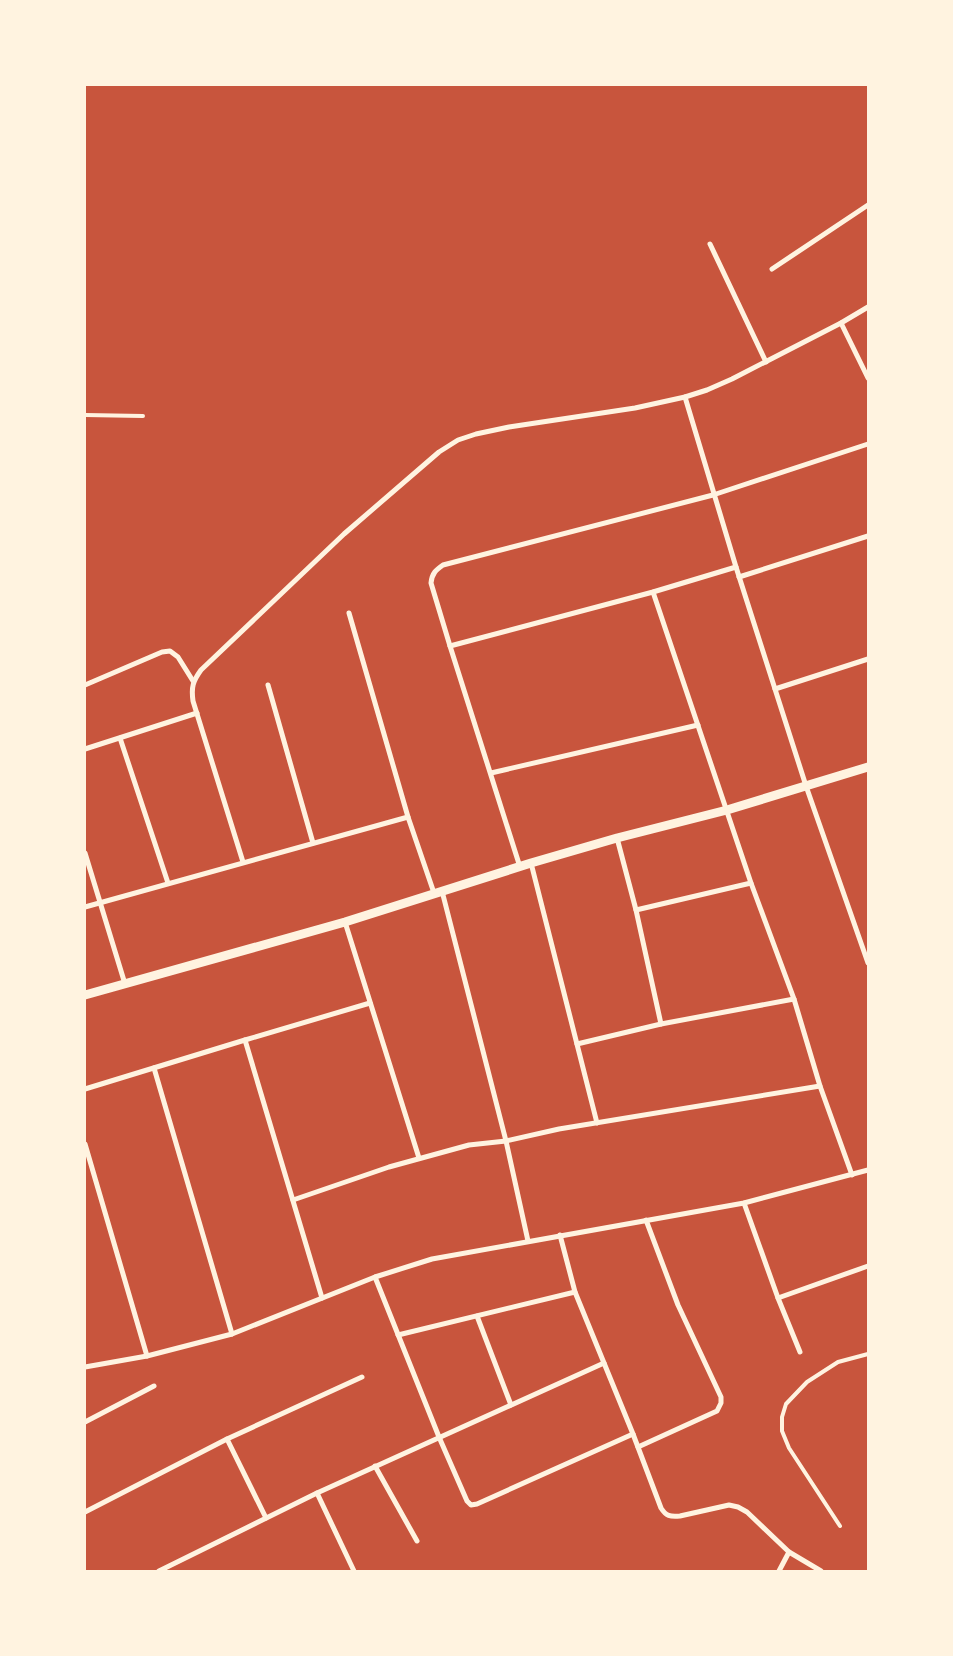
<svg xmlns="http://www.w3.org/2000/svg" width="953" height="1656" viewBox="0 0 953 1656" font-family="Commissioner,sans-serif">
<style>
.lines{fill:none;stroke-linecap:round;stroke-linejoin:round}
.service{stroke:#fff3e0;stroke-width:4}
.minor{stroke:#fff3e0;stroke-width:5}
.tertiary{stroke:#fff3e0;stroke-width:9}
</style>
<rect width="100%" height="100%" fill="#c8553d"/>
<g class="lines">
<g class="service">
<polyline points="85,415 143,416"/>
<polyline points="840,1526 789,1448 782,1431 782,1417 786,1404 807,1382 838,1362 868,1354"/>
</g>
<g class="minor">
<polyline points="710,244 766,362"/>
<polyline points="772,269 868,205"/>
<polyline points="841,323 868,378"/>
<polyline points="685,397 736,567 806,786 868,963"/>
<polyline points="739,577 868,536"/>
<polyline points="653,592 751,883 794,999 820,1086 852,1175"/>
<polyline points="349,613 408,817"/>
<polyline points="450,646 653,592 736,567"/>
<polyline points="85,685 162,652 170,651 178,657 193,681"/>
<polyline points="268,685 313,843"/>
<polyline points="775,689 868,659"/>
<polyline points="120,738 168,883"/>
<polyline points="85,749 197,713"/>
<polyline points="491,773 698,725"/>
<polyline points="617,838 636,910 661,1024"/>
<polyline points="85,853 125,984"/>
<path d="M243,862L193,701C191,687 193,681 201,670L344,534L439,452L458,440L476,434L509,427L635,408L685,397L707,390L732,379L841,323L868,307"/>
<polyline points="531,863 597,1123"/>
<path d="M520,867L450,646L431,583C432,573 436,570 443,565L713,495L868,444"/>
<polyline points="442,891 506,1141 528,1241"/>
<polyline points="85,907 408,817 434,893"/>
<polyline points="636,910 751,883"/>
<polyline points="345,922 419,1158"/>
<polyline points="245,1040 370,1003"/>
<polyline points="577,1044 661,1024 794,999"/>
<polyline points="154,1068 232,1334"/>
<polyline points="85,1089 245,1040 322,1298"/>
<polyline points="85,1144 147,1356"/>
<polyline points="293,1200 389,1167 469,1145 506,1141 559,1129 820,1086"/>
<polyline points="744,1203 778,1298 800,1352"/>
<path d="M560,1235L575,1292L633,1434L661,1508C666,1516 670,1517 680,1516L729,1505L738,1507L747,1512L789,1552L821,1571"/>
<polyline points="375,1277 439,1437 467,1501 471,1505 477,1504 633,1434"/>
<polyline points="778,1298 868,1266"/>
<polyline points="477,1316 511,1405"/>
<polyline points="398,1335 575,1292"/>
<polyline points="85,1367 147,1356 232,1334 375,1277 432,1259 744,1203 868,1170"/>
<polyline points="85,1422 154,1386"/>
<polyline points="227,1439 266,1518"/>
<polyline points="638,1447 717,1411 721,1403 721,1397 678,1305 646,1220"/>
<polyline points="375,1466 417,1541"/>
<polyline points="317,1493 354,1571"/>
<polyline points="85,1512 227,1439 362,1377"/>
<polyline points="159,1571 317,1493 604,1363"/>
<polyline points="779,1571 789,1552"/>
</g>
<polyline class="tertiary" points="85,995 345,922 531,863 617,838 727,810 868,767"/>
</g>
<rect width="953" height="1656" fill="none" stroke="#fff3e0" stroke-width="172"/>
</svg>
